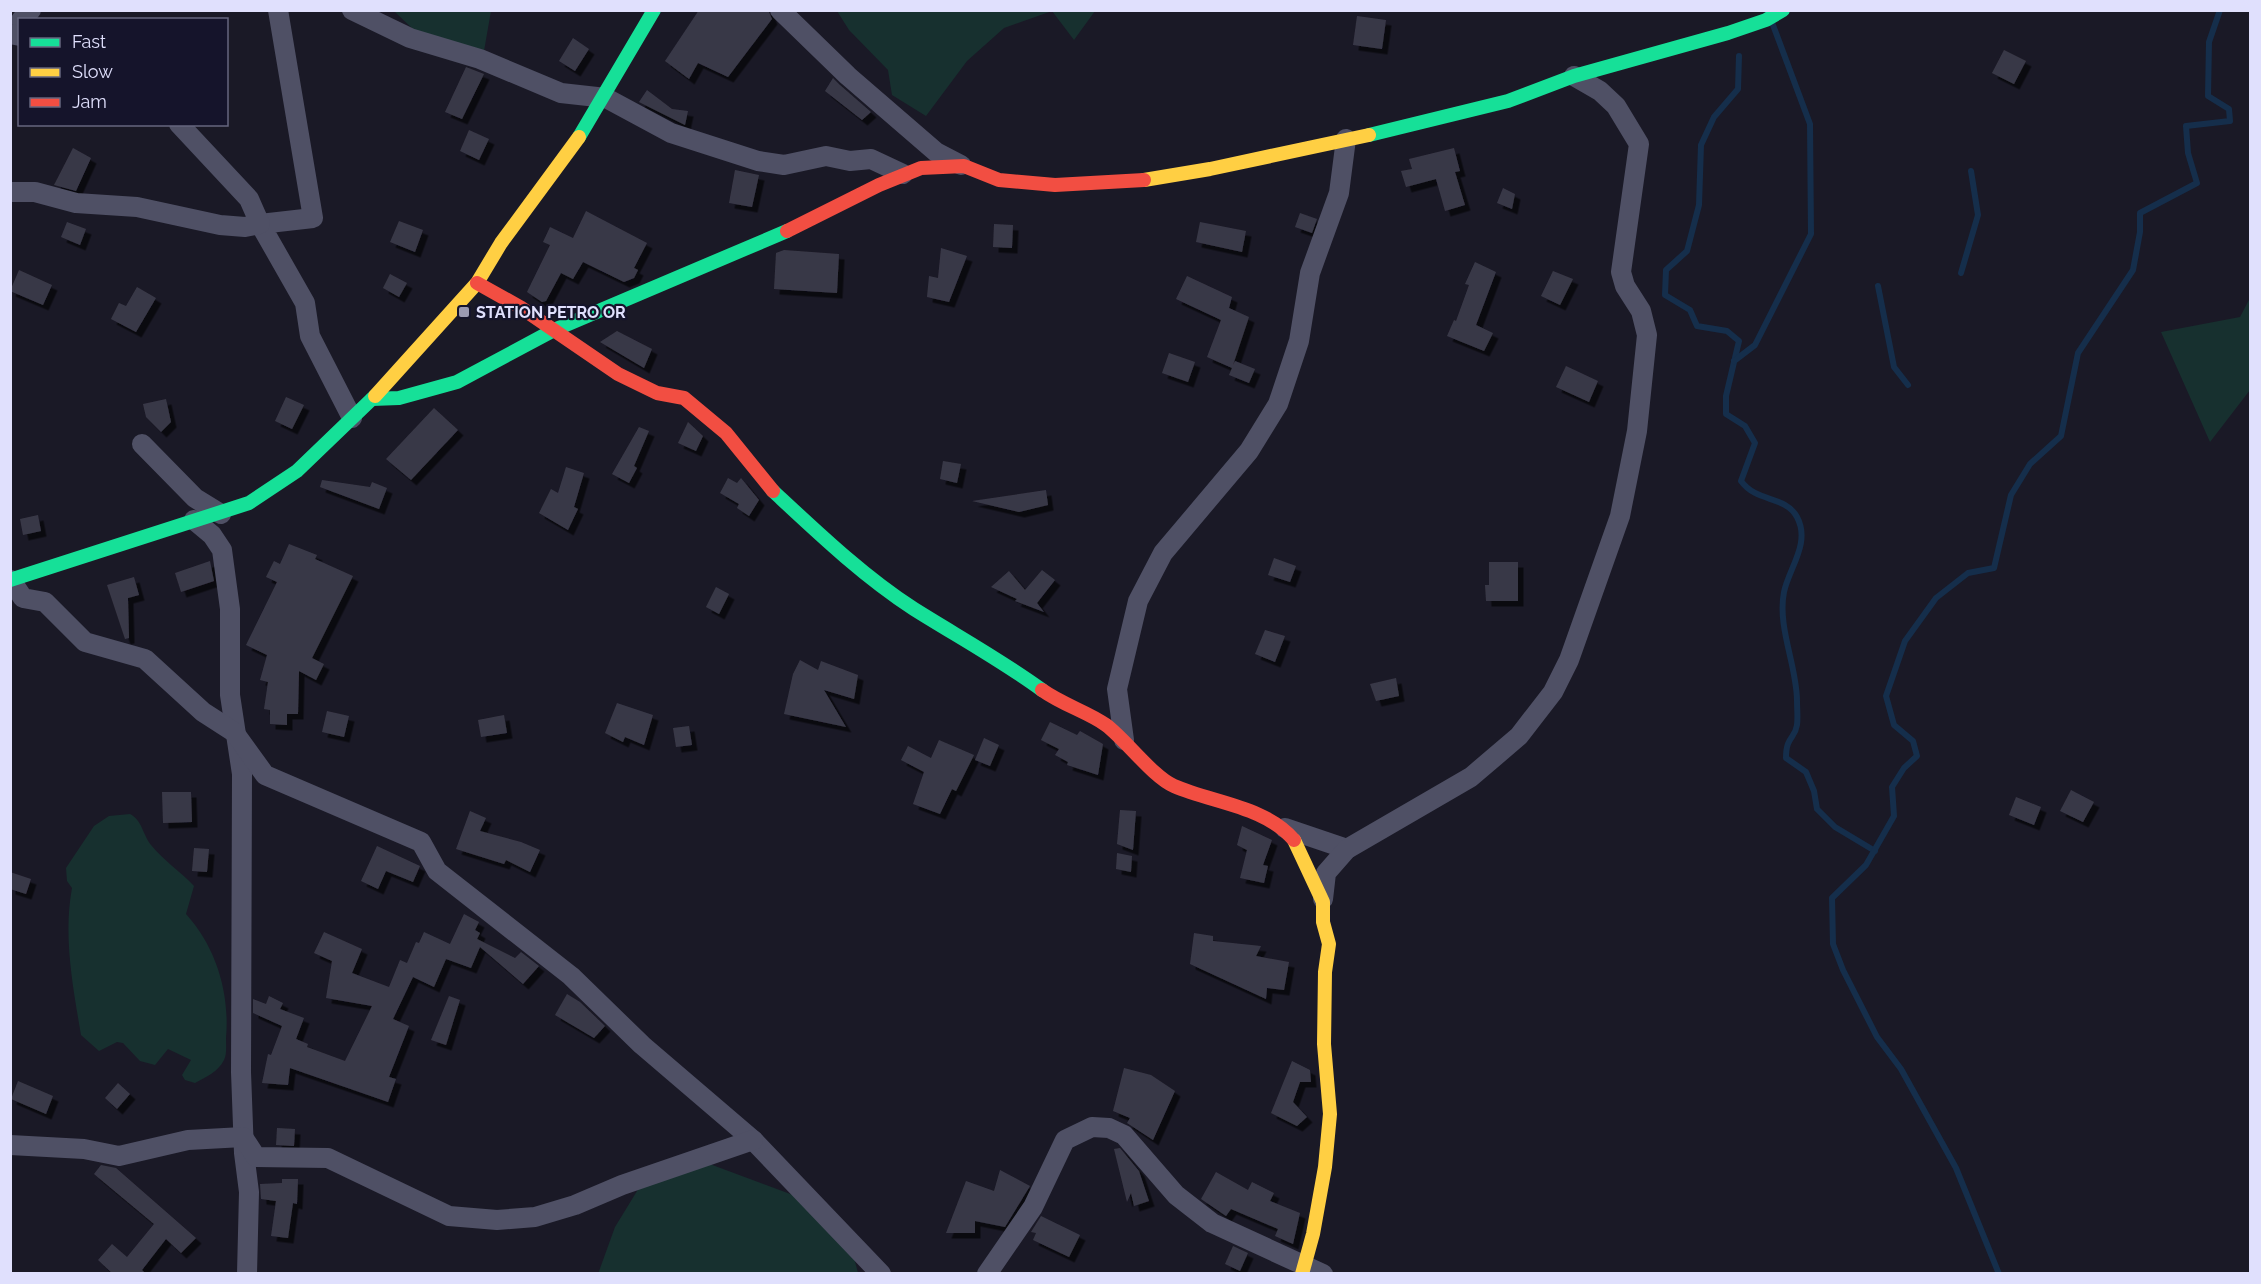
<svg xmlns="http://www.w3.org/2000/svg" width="2261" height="1284" viewBox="0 0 2261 1284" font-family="Raleway,sans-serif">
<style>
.green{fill:#17302f}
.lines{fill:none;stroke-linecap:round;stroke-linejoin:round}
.stream{stroke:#152e4b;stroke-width:6}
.building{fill:#393847;filter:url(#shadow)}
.street{stroke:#4f5065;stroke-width:20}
.fast{stroke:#16e098;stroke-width:14}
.slow{stroke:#ffcf43;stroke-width:14}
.jam{stroke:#f24e42;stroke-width:14}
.poi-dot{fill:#9b9ab2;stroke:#15142b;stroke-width:2}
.labels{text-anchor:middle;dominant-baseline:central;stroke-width:4.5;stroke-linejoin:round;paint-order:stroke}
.poi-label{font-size:16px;font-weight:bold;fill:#e0e0fd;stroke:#15142b;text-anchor:start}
</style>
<defs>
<filter id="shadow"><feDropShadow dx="5.5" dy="5.5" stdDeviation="0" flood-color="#0009"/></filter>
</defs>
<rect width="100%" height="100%" fill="#1a1926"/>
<g class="green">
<polygon points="394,11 491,11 484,51 415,31"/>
<polygon points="1095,11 1074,40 1052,11 1004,28 967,61 926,116 892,95 888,70 849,30 837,11"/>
<polygon points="2250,298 2250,390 2210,442 2161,332 2240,317"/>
<path d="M130,814C142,820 143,835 151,845C164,861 180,871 194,886L186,914C216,947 230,993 226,1038C226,1045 227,1055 224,1060C218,1072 206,1077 195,1083L185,1080L182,1075L191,1060L168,1049L155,1065L140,1061L123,1043L117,1042L99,1051L81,1035C73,988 63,936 72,888L67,881L66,868L94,826L109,816Z"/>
<polygon points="699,1160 801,1198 852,1250 858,1273 598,1274 615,1227 645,1178"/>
</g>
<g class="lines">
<g class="stream">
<path d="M1739,56L1738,89L1714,117L1701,145L1699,205L1687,251L1666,270L1665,295L1690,310L1697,326L1727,331L1739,341L1726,396V414L1745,426L1755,443L1741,481C1757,503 1785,495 1797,517C1811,543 1789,568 1784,592C1777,627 1797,666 1797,701C1797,709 1798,717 1797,725C1795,739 1786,736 1786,758L1806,772L1814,791L1817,809L1835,827L1875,851"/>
<polyline points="1961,273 1978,215 1971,171"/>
<polyline points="1878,286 1894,367 1908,385"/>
<polyline points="1734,361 1755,345 1811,234 1810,124 1773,25"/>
<polyline points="1999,1274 1956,1168 1901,1069 1877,1037 1843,970 1833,944 1832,898 1866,865 1894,816 1892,787 1904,768 1917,756 1913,741 1894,725 1886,696 1905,641 1936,598 1968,573 1994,568 2011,495 2030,464 2061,436 2078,353 2133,270 2140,232 2140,213 2197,183 2188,153 2186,126 2230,121 2229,109 2208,96 2209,42 2220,10"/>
</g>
</g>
<g class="building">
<polygon points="699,10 768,10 772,19 728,77 698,63 689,79 665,61"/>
<polygon points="1357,16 1386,20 1382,49 1353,45"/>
<polygon points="573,38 589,49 575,71 559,61"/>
<polygon points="2004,50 2026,61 2014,84 1992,73"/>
<polygon points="466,67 484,74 462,119 445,112"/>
<polygon points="833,78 840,85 871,112 862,120 825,91"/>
<polygon points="647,90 672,109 688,111 685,125 639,102"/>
<polygon points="469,130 489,139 479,160 460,151"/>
<polygon points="73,148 91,158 76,191 54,185"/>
<polygon points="1454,148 1460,171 1455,172 1465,205 1445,211 1436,179 1406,187 1401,171 1412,169 1409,159"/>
<polygon points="735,170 759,175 752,207 729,203"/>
<polygon points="1503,188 1515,194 1512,209 1497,203"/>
<polygon points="586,211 647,243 634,268 638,270 634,278 624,282 583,262 573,279 561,273 546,301 542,302 527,292 550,245 543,242 550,227 573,238"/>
<polygon points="1300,213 1317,219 1312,233 1295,227"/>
<polygon points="399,221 423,230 415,252 390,242"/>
<polygon points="67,222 86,229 80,245 61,237"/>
<polygon points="1200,222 1246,231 1242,252 1196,242"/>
<polygon points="994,224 1013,225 1012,248 993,247"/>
<polygon points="941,248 967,256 949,302 927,297 929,276 938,278"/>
<polygon points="784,250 839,254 837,293 774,289 776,253"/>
<polygon points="1475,262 1496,272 1476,325 1493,333 1484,351 1447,336 1454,320 1456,321 1469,285 1465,284"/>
<polygon points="19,270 52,285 43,305 10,291"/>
<polygon points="1553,271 1573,279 1560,305 1541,296"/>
<polygon points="390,274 407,283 399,297 383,288"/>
<polygon points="1187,276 1232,297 1229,308 1249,317 1233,365 1235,361 1255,369 1249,383 1229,375 1232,368 1207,357 1221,320 1176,299"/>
<polygon points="137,287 156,298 136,332 111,319 119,303 126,306"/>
<polygon points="617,331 652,349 644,368 600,342"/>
<polygon points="1169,353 1195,362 1188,382 1162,373"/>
<polygon points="1566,366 1598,381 1589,402 1556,387"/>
<polygon points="286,397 304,405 292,429 275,421"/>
<polygon points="166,399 171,422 161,432 146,417 143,404"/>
<polygon points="434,408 458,430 411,480 386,459"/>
<polygon points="688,422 703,436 696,451 678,443"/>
<polygon points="639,427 649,431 634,466 637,468 629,483 612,474"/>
<polygon points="943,461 961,464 957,483 940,479"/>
<polygon points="566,467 584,473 574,507 578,509 568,530 539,513 551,489 558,493"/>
<polygon points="728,478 737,483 741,478 759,500 749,516 737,508 739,504 720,493"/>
<polygon points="322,480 370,487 372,482 387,488 379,509 320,487"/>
<polygon points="1046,490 1048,505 1019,512 972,501"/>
<polygon points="38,515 41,531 23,535 20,519"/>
<polygon points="289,544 317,555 315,559 353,576 312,658 324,664 316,680 299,671 298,714 287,714 287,725 270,724 270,710 264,709 268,682 260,680 267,655 246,645 277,582 266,577 274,561 280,564"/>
<polygon points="1274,558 1296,566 1290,582 1268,575"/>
<polygon points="210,561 214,581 181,592 175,573"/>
<polygon points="1489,562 1518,562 1518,601 1486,601 1485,585 1489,585"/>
<polygon points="1042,570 1055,580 1037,603 1044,612 1015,601 1017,599 991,587 1009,571 1025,590"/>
<polygon points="134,577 139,595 128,598 129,638 125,639 107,585"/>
<polygon points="716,587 729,594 719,614 706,607"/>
<polygon points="1265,630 1285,636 1275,662 1255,654"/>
<polygon points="800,660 818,670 821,661 858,675 854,699 824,690 846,727 784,714 793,674"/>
<polygon points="1396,678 1399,696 1376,701 1370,684"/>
<polygon points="617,703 653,715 644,745 625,737 623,742 605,733"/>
<polygon points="327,711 349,716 344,737 322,732"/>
<polygon points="504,715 507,733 481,737 478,720"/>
<polygon points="1050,722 1077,735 1080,731 1103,744 1098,775 1067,765 1068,762 1055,755 1059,749 1041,740"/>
<polygon points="689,726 692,745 676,747 673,728"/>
<polygon points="984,738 999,745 990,766 975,760"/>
<polygon points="939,740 974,755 956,791 952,789 940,814 913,804 924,772 901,760 908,746 931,758"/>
<polygon points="2071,790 2094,802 2083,822 2060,811"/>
<polygon points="162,792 191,792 192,822 163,823"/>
<polygon points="2016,797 2041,807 2034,825 2009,815"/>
<polygon points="1120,810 1136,811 1133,850 1117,844"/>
<polygon points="470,811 486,818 480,831 521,842 540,850 530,872 506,860 504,864 456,849"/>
<polygon points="1242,826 1272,840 1263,865 1268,866 1264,883 1240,878 1247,850 1237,845"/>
<polygon points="377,846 420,866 413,882 386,871 378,889 361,881"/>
<polygon points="194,848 209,849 207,872 192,871"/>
<polygon points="1117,853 1132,856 1131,872 1116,869"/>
<polygon points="10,872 31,879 26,894 10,889"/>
<polygon points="464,914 479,922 475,930 480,933 477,939 515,958 521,952 539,966 523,984 480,947 471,968 446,959 434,987 413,977 393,1019 409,1026 389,1077 396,1079 388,1102 290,1068 288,1085 262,1083 268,1054 271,1055 282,1026 253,1013 253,999 266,1004 269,996 283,1003 280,1009 304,1018 296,1039 308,1044 307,1047 345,1061 372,1006 326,998 332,961 314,953 324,932 362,949 352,973 389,987 400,960 407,963 416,942 419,943 424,932 450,944"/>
<polygon points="1194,933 1213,936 1213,941 1261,946 1256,956 1289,962 1284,990 1267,988 1266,999 1190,964"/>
<polygon points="567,994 580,1002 605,1026 594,1038 555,1015"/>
<polygon points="449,996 460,1000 446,1045 431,1040"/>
<polygon points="1292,1061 1310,1070 1311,1082 1300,1082 1293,1102 1307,1117 1297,1126 1271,1113"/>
<polygon points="1124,1068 1151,1075 1175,1091 1153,1140 1127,1123 1130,1118 1113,1111"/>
<polygon points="18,1081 53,1096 46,1114 11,1099"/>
<polygon points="118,1083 130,1094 117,1109 105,1098"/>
<polygon points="277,1128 295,1129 294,1146 276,1145"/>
<polygon points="1120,1148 1139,1171 1149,1201 1134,1206 1131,1193 1127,1202 1114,1149"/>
<polygon points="101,1165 116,1168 196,1238 181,1253 166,1239 142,1270 146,1274 113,1274 98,1260 112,1244 127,1257 154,1224 94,1174"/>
<polygon points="1000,1170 1030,1186 1005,1227 975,1221 975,1233 946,1233 966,1181 994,1191"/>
<polygon points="1216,1172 1248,1190 1252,1182 1274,1193 1270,1201 1300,1213 1293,1244 1275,1236 1278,1229 1231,1209 1226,1216 1201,1199"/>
<polygon points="282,1179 298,1179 297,1204 293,1203 288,1238 271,1236 276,1201 261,1199 260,1184 282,1183"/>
<polygon points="1041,1216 1080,1235 1069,1257 1033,1240 1036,1233 1031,1232"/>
<polygon points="1233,1246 1248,1253 1240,1271 1225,1264"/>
</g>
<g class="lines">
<g class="street">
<polyline points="278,10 313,218 260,224 305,303 310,336 352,418"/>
<polyline points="352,10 410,38 480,59 561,93 606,98 671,133 758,161 784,165 826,156 850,161 871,159 903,174"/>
<polyline points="780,10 848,76 936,152 961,165"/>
<polyline points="21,20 31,10"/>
<polyline points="10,34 20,36"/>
<polyline points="10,192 35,192 76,203 137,207 220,225 245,227 260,224 249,199 179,124"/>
<polyline points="142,444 195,498 221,514"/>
<polyline points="194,520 212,535 222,550 230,609 230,695 242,774 241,1072 244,1153 249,1192 247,1274"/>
<polyline points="11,580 23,598 45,602 85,642 145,659 203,712 234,732 265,775 421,842 437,871 571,976 642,1045 753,1140 881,1274"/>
<polyline points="1124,740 1117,689 1138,601 1163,553 1249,451 1278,404 1299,341 1310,273 1339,193 1346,139"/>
<polyline points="1285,828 1347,849"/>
<polyline points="1323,899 1326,873 1347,849 1471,777 1519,736 1553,692 1569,660 1620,516 1637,431 1647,335 1641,311 1625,286 1621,272 1639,144 1616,106 1600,91 1574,76"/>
<polyline points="10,1145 84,1149 119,1156 188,1140 243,1137 256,1157 328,1158 449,1216 497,1220 535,1217 575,1205 622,1185 753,1140"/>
<polyline points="987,1274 1033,1207 1065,1140 1092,1127 1109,1128 1124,1135 1176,1195 1212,1223 1323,1274"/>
</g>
<g class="fast">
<polyline points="1369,135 1508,101 1574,76 1728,33 1766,20 1783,10"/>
<polyline points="579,137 654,10"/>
<polyline points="372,399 399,398 457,382 554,330 787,231"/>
<path d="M773,491C817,532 863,576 914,609C957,636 1001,660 1042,690"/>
<polyline points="10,580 249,503 297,471 375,396"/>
</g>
<g class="slow">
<polyline points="1144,180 1210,169 1369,135"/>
<polyline points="375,396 477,283 501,243 579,137"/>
<polyline points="1294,840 1323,902 1323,922 1329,944 1325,972 1324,1044 1330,1114 1325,1167 1313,1234 1302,1274"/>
</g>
<g class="jam">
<polyline points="787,231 879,185 921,168 964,166 999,180 1055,185 1144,180"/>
<polyline points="477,283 520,307 618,374 657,393 684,398 726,433 773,491"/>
<path d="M1042,690C1063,705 1088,712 1106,725C1126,740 1153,777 1174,786C1213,803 1265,806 1294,840"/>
</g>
</g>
<rect class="poi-dot" x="458" y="306" width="12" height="12" rx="3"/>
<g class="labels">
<g class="poi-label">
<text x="476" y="312">STATION PETRO OR</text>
</g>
</g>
<rect width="2261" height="1284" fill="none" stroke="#e0e0fd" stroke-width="24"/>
<rect x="18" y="18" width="210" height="108" fill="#15142b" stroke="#66667f" stroke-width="1.5"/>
<rect x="30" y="38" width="30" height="9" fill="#16e098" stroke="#66667f" stroke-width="1.5"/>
<text x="72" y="48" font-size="18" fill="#e0e0fd">Fast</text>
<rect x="30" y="68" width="30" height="9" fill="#ffcf43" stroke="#66667f" stroke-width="1.5"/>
<text x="72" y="78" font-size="18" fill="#e0e0fd">Slow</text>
<rect x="30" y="98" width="30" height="9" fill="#f24e42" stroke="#66667f" stroke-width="1.5"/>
<text x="72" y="108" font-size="18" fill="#e0e0fd">Jam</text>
</svg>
